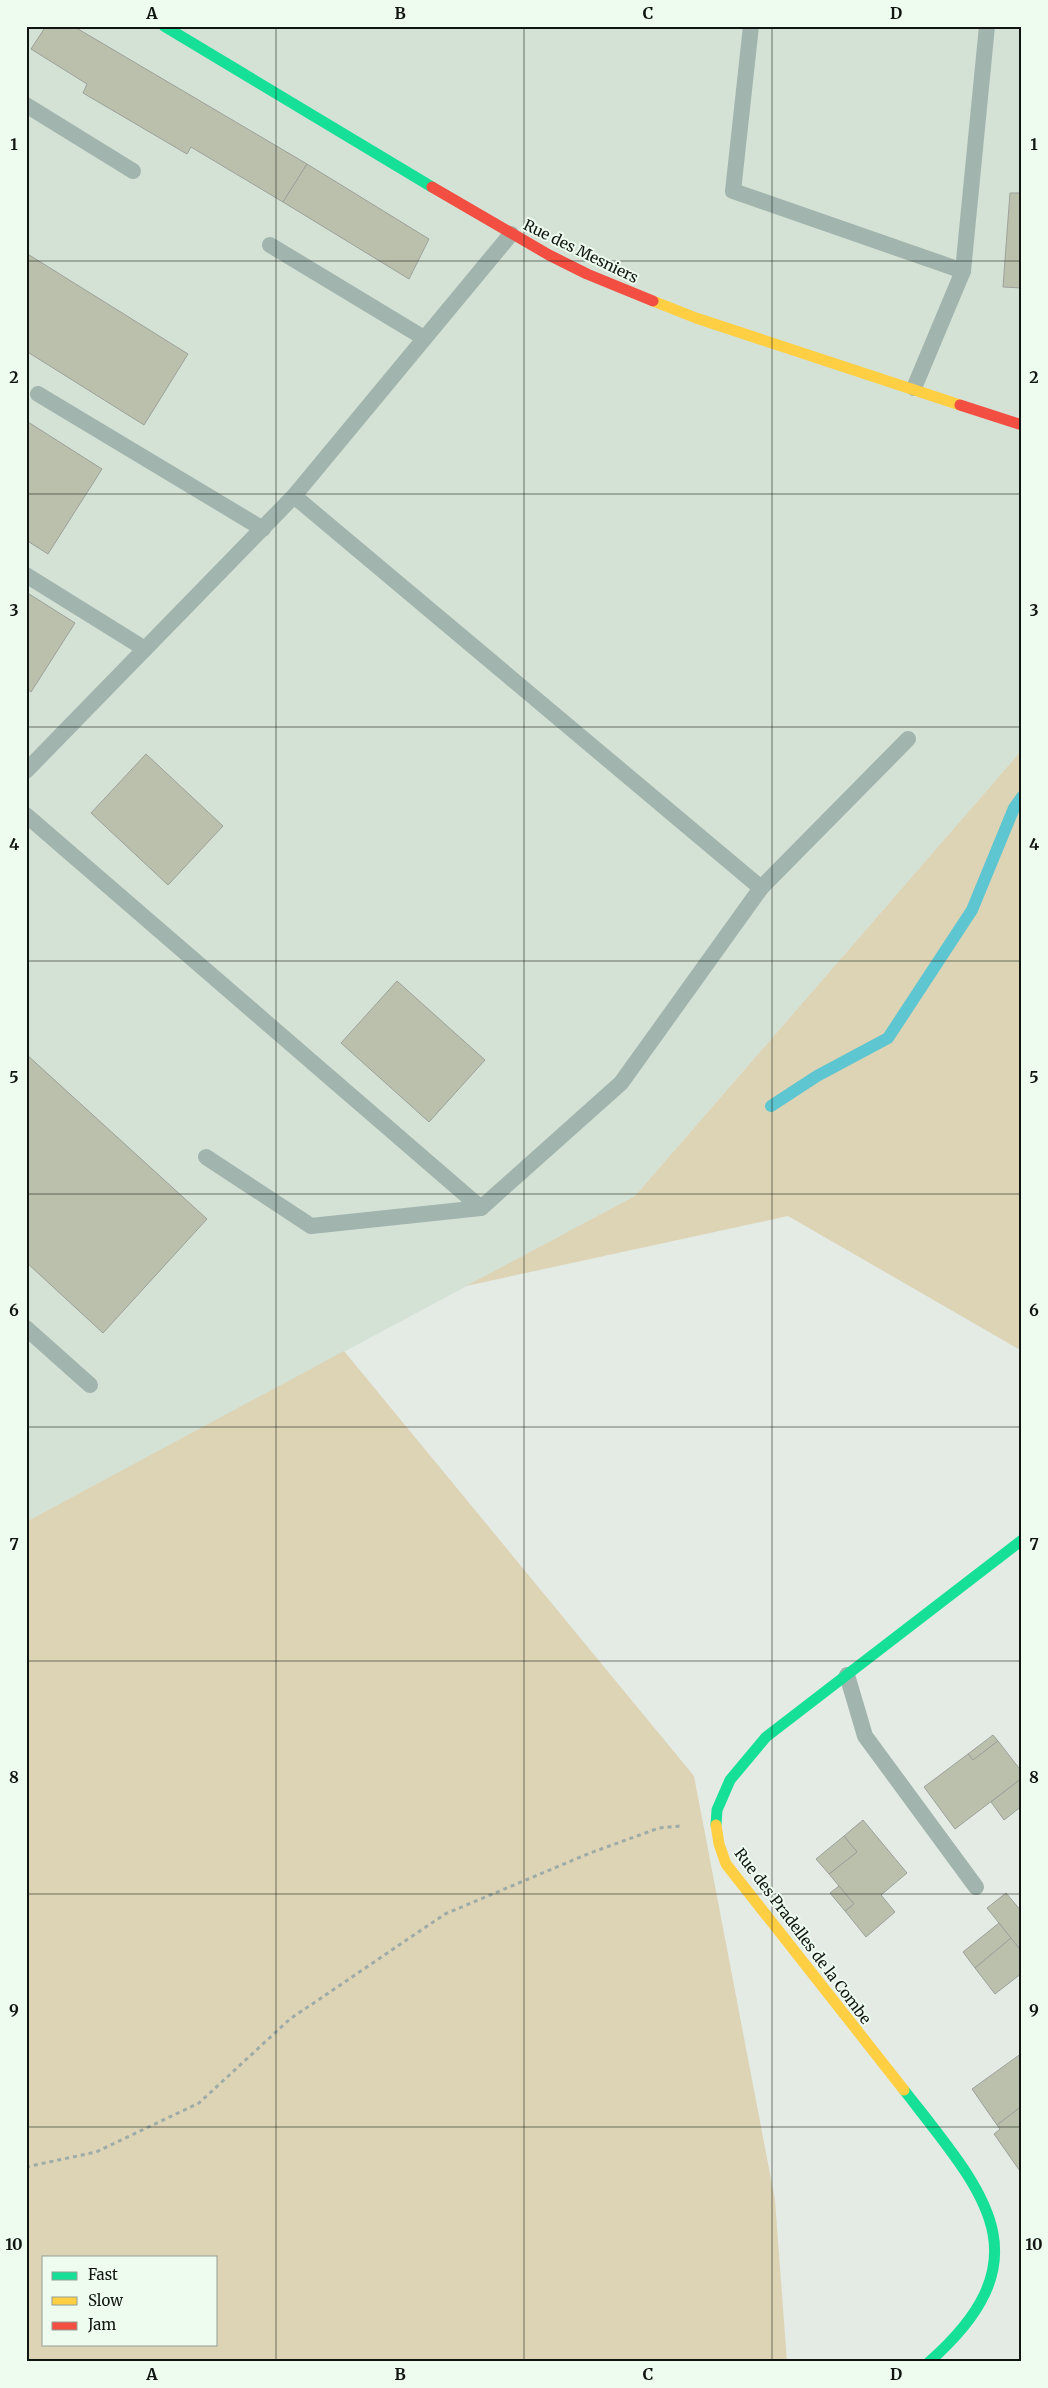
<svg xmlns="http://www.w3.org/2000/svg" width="1048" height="2388" viewBox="0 0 1048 2388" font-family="Merriweather,serif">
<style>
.built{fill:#d4e1d5}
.green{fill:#ddd3b5;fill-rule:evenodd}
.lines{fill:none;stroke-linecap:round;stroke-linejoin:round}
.stream{stroke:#5ec6d0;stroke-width:12}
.building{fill:#bac0ac;stroke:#9da19b}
.path{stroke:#9eaca8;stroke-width:3;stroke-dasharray:4 4;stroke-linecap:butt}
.lane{stroke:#a1b4ae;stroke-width:16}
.fast{stroke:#16e098;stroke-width:11}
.slow{stroke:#ffcf43;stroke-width:11}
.jam{stroke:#f24e42;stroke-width:11}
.grid{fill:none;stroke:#111511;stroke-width:1;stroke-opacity:0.55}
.labels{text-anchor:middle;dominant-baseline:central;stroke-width:4;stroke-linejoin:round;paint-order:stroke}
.street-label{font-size:15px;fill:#111511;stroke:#eefbef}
.neatline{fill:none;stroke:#111511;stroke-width:2}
.grid-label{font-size:16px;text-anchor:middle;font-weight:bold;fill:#111511}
</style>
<rect width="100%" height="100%" fill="#e4ebe5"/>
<polygon class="built" points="26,26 1022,26 1022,750 635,1196 26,1522"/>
<g class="green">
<polygon points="1022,750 1022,1351 788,1216 466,1286 635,1196"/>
<path d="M344,1351L694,1776L775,2200L787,2362H26V1522ZM44,2257H216V2344H44Z"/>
</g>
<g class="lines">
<polyline class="stream" points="771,1106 817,1076 888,1038 972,910 1014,808 1022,797"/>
</g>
<g class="building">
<polygon points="46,26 73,26 307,164 283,202 191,147 187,154 83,93 87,84 31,49"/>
<polygon points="307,164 429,239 409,279 283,202"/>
<polygon points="1010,193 1022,193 1022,288 1003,287"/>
<polygon points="26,253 188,354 144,425 26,351"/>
<polygon points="28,422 102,469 48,554 26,540"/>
<polygon points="26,592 75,623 31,692 26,688"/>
<polygon points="146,754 223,826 168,885 91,813"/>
<polygon points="397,981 485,1060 429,1122 341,1043"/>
<polygon points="26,1054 207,1219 103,1333 26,1262"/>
<polygon points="993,1735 998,1741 973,1760 968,1754"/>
<polygon points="998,1741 1022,1772 1022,1778 955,1829 924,1787 968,1754 973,1760"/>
<polygon points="1022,1778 1022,1806 1004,1820 991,1802"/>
<polygon points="863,1820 907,1873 881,1895 895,1912 866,1937 845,1911 854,1904 829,1874 857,1852 844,1836"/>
<polygon points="844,1836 857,1852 829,1874 816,1859"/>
<polygon points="839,1886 854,1904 845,1911 830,1893"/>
<polygon points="1006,1893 1022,1912 1022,1952 987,1908"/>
<polygon points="999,1923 1011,1938 975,1968 963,1952"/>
<polygon points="1011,1938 1022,1952 1022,1973 995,1994 975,1968"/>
<polygon points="1022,2053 1022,2106 997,2125 972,2089"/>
<polygon points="1022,2106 1022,2174 994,2134 1000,2129 997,2125"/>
</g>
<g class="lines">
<polyline class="path" points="26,2167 96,2152 199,2103 290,2019 445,1914 590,1853 659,1828 680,1826"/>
<g class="lane">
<polyline points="751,26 733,191 963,271"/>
<polyline points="26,105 133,171"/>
<polyline points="511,234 294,496 761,888"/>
<polyline points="270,245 424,338"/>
<polyline points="914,388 963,271 987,26"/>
<polyline points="38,394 263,529"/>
<polyline points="26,575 145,649"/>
<polyline points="26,771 294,496"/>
<polyline points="26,815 481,1208 621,1083 761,888 908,739"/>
<polyline points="206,1157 311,1226 481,1208"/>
<polyline points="26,1328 90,1385"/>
<polyline points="847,1675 865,1736 976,1887"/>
</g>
<g class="fast">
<polyline points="164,26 432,187"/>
<polyline points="716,1825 717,1810 730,1780 766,1737 1022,1540"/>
<path d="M904,2090C984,2193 1048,2257 929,2362"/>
</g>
<g class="slow">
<polyline points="653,301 696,318 960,405"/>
<polyline points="716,1825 719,1844 726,1864 904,2090"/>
</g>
<g class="jam">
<polyline points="432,187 549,255 587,274 653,301"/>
<polyline points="960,405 1022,425"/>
</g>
</g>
<path class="grid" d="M276,26V2362M524,26V2362M772,26V2362M26,261H1022M26,494H1022M26,727H1022M26,961H1022M26,1194H1022M26,1427H1022M26,1661H1022M26,1894H1022M26,2127H1022"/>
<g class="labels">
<g class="street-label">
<text transform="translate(581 251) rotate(26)">Rue des Mesniers</text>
<text transform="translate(803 1936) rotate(53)">Rue des Pradelles de la Combe</text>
</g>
</g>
<rect width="1048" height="2388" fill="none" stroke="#eefbef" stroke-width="55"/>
<rect x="42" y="2256" width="175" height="90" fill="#eefbef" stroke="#969f96"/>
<rect x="52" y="2272" width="25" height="8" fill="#16e098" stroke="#969f96"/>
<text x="88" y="2280" font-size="15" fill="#111511">Fast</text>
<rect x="52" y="2297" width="25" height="8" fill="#ffcf43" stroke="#969f96"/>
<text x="88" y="2306" font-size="15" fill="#111511">Slow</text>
<rect x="52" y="2322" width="25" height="8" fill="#f24e42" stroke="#969f96"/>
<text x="88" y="2330" font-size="15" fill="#111511">Jam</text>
<rect x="28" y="28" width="992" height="2332" class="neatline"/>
<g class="grid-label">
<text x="152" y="19">A</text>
<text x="400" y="19">B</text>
<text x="648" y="19">C</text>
<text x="896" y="19">D</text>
<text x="14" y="150">1</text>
<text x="1034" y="150">1</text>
<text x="14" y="383">2</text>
<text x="1034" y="383">2</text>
<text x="14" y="616">3</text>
<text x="1034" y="616">3</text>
<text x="14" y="850">4</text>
<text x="1034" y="850">4</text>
<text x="14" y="1083">5</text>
<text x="1034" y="1083">5</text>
<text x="14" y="1316">6</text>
<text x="1034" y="1316">6</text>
<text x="14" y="1550">7</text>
<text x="1034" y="1550">7</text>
<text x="14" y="1783">8</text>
<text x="1034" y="1783">8</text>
<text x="14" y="2016">9</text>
<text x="1034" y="2016">9</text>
<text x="14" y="2250">10</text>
<text x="1034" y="2250">10</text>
<text x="152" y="2380">A</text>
<text x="400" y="2380">B</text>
<text x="648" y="2380">C</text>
<text x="896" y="2380">D</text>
</g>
</svg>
